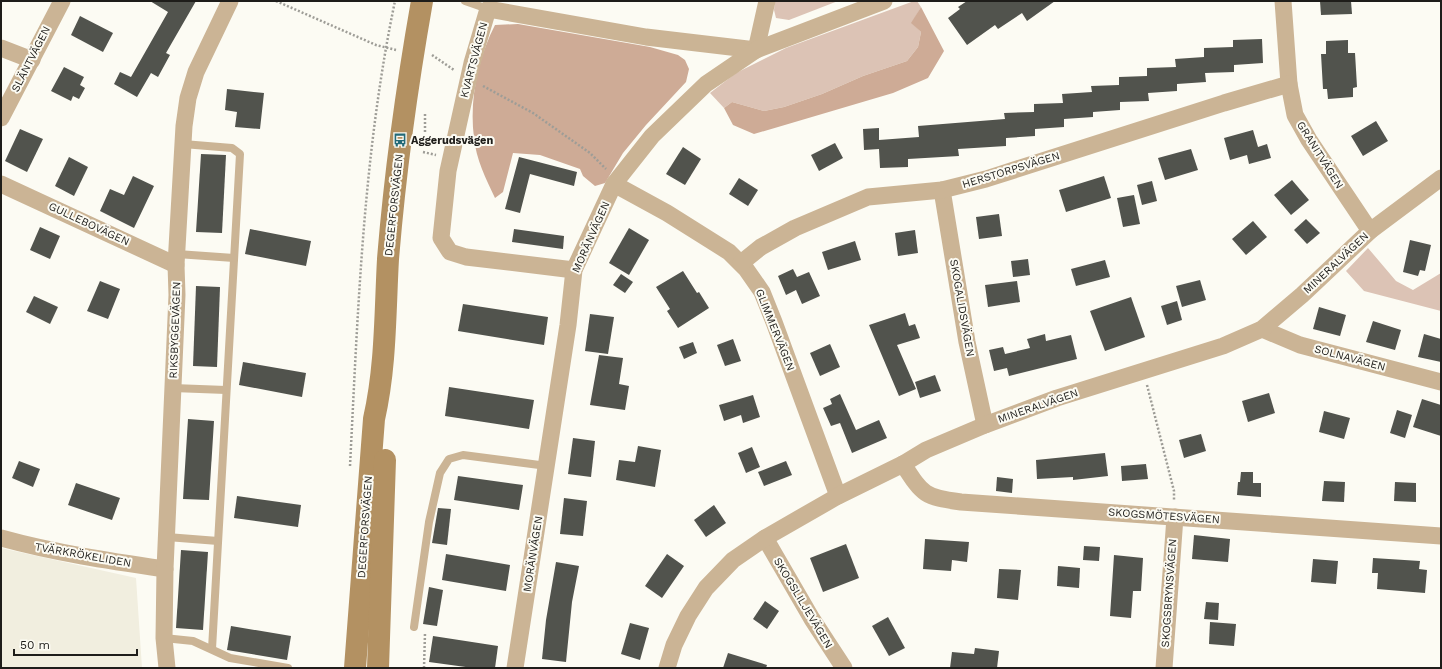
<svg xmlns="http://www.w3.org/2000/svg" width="1442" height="669" viewBox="0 0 1442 669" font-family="'Work Sans',sans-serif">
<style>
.built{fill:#f1eedf}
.green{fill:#dcc3b5}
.forest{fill:#ceab96}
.building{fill:#51534d}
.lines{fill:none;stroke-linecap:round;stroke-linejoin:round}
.path{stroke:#9e9d97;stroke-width:2.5;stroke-dasharray:2 2;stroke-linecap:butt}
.service{stroke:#cbb495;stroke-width:8}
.minor{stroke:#cbb495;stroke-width:17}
.secondary{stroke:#b39162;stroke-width:22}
.labels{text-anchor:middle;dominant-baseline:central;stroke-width:4;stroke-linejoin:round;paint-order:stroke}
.street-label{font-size:11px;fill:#1e1d1a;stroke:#fcfbf3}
.poi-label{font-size:11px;font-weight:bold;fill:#1e1d1a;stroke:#fcfbf3;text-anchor:start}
</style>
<rect width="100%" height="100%" fill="#fcfbf3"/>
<polygon class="built" points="1,548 136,578 142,668 1,668"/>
<g class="green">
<polygon points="775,1 838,1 789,20 776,18 774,10"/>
<polygon points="914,1 917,1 921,7 912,23 921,32 918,47 907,61 863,76 822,94 784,107 764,111 732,102 724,108 710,93 736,73 786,48"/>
<polygon points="1368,248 1396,281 1413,290 1441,273 1441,311 1364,291 1346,271"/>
</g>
<g class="forest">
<polygon points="921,7 944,51 928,78 893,93 754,134 733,125 724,108 732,102 764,111 784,107 822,94 863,76 907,61 918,47 921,32 911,23"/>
<path d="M518,24L650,47L678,55L685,60L689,69L686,82L646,125L623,153L605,183L595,186L583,176L580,169L540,155L513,153L503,192L495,198C486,179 476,159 474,138C469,100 478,58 495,25Z"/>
</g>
<g class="building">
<polygon points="150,1 196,1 166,53 170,55 158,77 151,73 137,97 114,84 120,72 131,77 168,12"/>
<polygon points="967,1 1055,1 1027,21 1022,13 998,29 995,25 967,45 948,18 960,9 958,7"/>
<polygon points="1320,1 1351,1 1352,14 1321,15"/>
<polygon points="80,16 113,33 103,52 71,35"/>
<polygon points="1262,39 1263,63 1234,65 1234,72 1205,73 1206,82 1177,84 1177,91 1148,93 1149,101 1120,102 1120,110 1093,112 1093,117 1064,119 1064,127 1035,129 1035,136 1006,138 1006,146 958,149 959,156 908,159 908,167 880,168 879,149 864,150 863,129 879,128 879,140 919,137 918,126 1005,119 1004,113 1034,112 1034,104 1063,103 1062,94 1092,92 1091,86 1119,85 1119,77 1147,76 1147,68 1176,67 1175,59 1204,57 1204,48 1233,47 1233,40"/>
<polygon points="1348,40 1348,53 1355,53 1357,87 1353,88 1353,97 1328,99 1327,89 1323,89 1321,54 1326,54 1326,41"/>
<polygon points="64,67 84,77 80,85 85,88 79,99 73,96 71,101 51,91"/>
<polygon points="227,89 264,93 260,129 235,127 237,112 225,110"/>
<polygon points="1376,121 1388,141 1363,156 1351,136"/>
<polygon points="20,129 43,139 27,172 5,161"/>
<polygon points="1253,130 1258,147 1267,144 1271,158 1249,164 1247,155 1230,160 1224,138"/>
<polygon points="835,143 843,158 819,171 811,155"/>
<polygon points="683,147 701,159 685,185 666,174"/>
<polygon points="1191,149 1198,170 1165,180 1158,158"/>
<polygon points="201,154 226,155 222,233 196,232"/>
<polygon points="69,157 88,167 74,196 55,186"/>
<polygon points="519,157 577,172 574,186 530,174 520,213 505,209"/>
<polygon points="133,176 154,186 134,228 100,211 110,189 124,195"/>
<polygon points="1104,176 1111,198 1066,212 1059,190"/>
<polygon points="739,178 758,190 748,206 729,194"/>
<polygon points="1292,180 1309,200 1291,215 1274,195"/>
<polygon points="1152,181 1157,201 1142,205 1137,185"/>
<polygon points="1134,195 1140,224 1123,227 1117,198"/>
<polygon points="999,214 1002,236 979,239 976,217"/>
<polygon points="1306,219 1320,233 1307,244 1294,230"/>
<polygon points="1253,221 1267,237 1246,255 1232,239"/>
<polygon points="40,227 60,236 50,259 30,250"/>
<polygon points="629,228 649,240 629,275 609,263"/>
<polygon points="250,229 311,241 306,266 245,254"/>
<polygon points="514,229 564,236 563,249 512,242"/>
<polygon points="915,230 918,253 898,256 895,233"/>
<polygon points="1410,240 1431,245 1425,271 1420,270 1418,276 1403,272"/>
<polygon points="855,241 861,260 828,270 822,252"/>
<polygon points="1028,259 1030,275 1013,277 1011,261"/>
<polygon points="1105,260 1110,277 1076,286 1071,269"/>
<polygon points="793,269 797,277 809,272 820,296 802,304 796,290 786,295 778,276"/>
<polygon points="683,271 697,293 699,292 709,308 678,328 667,311 670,309 656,287"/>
<polygon points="621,274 633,282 625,293 613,285"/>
<polygon points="1200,280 1206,300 1182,307 1176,286"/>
<polygon points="100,281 120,289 108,319 87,311"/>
<polygon points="1017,281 1020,302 988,307 985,285"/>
<polygon points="196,286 220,287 217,367 193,366"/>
<polygon points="34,296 58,307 50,324 26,312"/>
<polygon points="1131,297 1145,337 1105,351 1090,311"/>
<polygon points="1177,301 1182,320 1167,325 1161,306"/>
<polygon points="463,304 548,317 544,345 458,331"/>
<polygon points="1319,307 1346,315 1340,336 1313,329"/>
<polygon points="905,313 909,326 915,324 920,338 897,345 916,389 899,396 869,325"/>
<polygon points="590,314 614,317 608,354 585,351"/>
<polygon points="1373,321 1401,330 1395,350 1366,342"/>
<polygon points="1045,334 1046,341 1071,335 1077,359 1009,376 1007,368 994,371 989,350 1003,347 1005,354 1030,348 1027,339"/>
<polygon points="1424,334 1441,339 1441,362 1418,357"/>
<polygon points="733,339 741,361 725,366 717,345"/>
<polygon points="693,342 697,353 684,359 679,347"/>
<polygon points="830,344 840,367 820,376 810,353"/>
<polygon points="599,355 623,358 619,384 629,386 625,410 590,405"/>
<polygon points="243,362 306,373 302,397 239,385"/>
<polygon points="935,375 941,391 920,398 915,382"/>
<polygon points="449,387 534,400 529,429 445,416"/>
<polygon points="1269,393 1275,413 1248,422 1242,401"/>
<polygon points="840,394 856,430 879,420 887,438 852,453 840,423 831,426 823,408 832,404 830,399"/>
<polygon points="753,395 760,417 743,423 741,415 724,421 719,405"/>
<polygon points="1422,399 1441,405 1441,436 1413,427"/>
<polygon points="1397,410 1412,415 1405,438 1390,433"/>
<polygon points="1324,411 1350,418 1344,439 1319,432"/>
<polygon points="188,419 214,421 209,500 183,499"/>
<polygon points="1201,434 1206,451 1184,458 1179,440"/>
<polygon points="573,438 595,441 591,477 568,474"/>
<polygon points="638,446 661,450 655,487 616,480 619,460 635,462"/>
<polygon points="752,447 760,467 746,473 738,453"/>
<polygon points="1105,453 1108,476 1073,480 1073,477 1037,479 1036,460"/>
<polygon points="19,461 40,469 33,487 12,478"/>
<polygon points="786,461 792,475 764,486 758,472"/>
<polygon points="1146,464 1148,479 1122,481 1121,466"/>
<polygon points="1241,472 1253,472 1253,483 1261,483 1261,497 1237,495 1238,482 1240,482"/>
<polygon points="458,476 523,485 519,510 454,500"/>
<polygon points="997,477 1013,479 1012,493 996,491"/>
<polygon points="1324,481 1345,482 1344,502 1322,501"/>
<polygon points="1395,482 1416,483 1416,502 1394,501"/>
<polygon points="76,483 120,498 112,520 68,505"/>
<polygon points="237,496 301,505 298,527 234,518"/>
<polygon points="564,498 587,501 583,536 560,534"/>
<polygon points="714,505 726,523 706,537 694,520"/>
<polygon points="438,508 451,509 447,545 432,543"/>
<polygon points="1194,535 1230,539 1228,562 1192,559"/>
<polygon points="925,539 969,542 967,562 952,560 951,571 923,569"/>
<polygon points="846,544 859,578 823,592 810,558"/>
<polygon points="1084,546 1100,547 1099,561 1083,560"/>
<polygon points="181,550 208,552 203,630 176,628"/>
<polygon points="446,554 510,565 506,591 442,580"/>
<polygon points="667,554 684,566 662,598 645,586"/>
<polygon points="1114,555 1143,558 1141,591 1133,591 1131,618 1110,616"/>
<polygon points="1373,558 1420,561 1419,569 1427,570 1425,593 1377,589 1378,573 1372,573"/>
<polygon points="1313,559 1338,561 1336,584 1311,582"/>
<polygon points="556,562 579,566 572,602 566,662 542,659 546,620"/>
<polygon points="1058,566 1080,568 1079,588 1057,586"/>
<polygon points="999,569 1021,570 1018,600 997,598"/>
<polygon points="429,587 443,590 437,626 423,624"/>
<polygon points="765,601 779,611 767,629 753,619"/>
<polygon points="1206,602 1219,603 1218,620 1204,619"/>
<polygon points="888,617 905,648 889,656 872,626"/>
<polygon points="1210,622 1236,624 1234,646 1209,644"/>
<polygon points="630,623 649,628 640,660 621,654"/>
<polygon points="231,626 291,636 287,660 227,650"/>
<polygon points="433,636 498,646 495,668 473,668 429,662"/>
<polygon points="975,648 999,651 997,668 950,668 952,652 974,654"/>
<polygon points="728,653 767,665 766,668 723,668"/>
</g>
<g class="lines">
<g class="path">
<polyline points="276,1 376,45 396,50"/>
<polyline points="432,55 454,70"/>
<polyline points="483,86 533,113 590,153 606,169"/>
<polyline points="425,132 425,113"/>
<polyline points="423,152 436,155"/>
<polyline points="1147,385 1174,491 1174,501"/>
<path d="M350,466C358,310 363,154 395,1"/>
<polyline points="424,668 425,633"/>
</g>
<g class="service">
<polyline points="465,1 488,9"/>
<polyline points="183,144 232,148 240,154 212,649"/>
<polyline points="177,254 234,258"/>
<polyline points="173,388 226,390"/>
<polyline points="167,537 218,541"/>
<polyline points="414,627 429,522 440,473 449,459 463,455 547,466"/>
<polyline points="164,638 193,641 230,658 288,668"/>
</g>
<g class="minor">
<polyline points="1283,1 1289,84 1295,115 1309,140 1370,231"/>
<polyline points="1,48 32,60"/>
<polyline points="1,118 62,1"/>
<polyline points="1,184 176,265"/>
<polyline points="614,184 667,213 729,252 746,269 762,292 774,322 838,496"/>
<polyline points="942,190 967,342 985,425"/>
<polyline points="741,263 761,247 795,228 868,197 942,190 986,179 1224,103 1289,84"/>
<polyline points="574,270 466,257 450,252 441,238 448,171 472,63 488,9 646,37 756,50 767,1"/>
<polyline points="1262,329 1300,345 1441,382"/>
<path d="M903,464C923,495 924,497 961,502L1441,536"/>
<path d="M1,538C55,553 110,561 165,569"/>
<polyline points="765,538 812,619 844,668"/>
<polyline points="167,668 164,638 165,569 177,295 176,265 184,126 188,98 196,72 230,1"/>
<polyline points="515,668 568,325 574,270 614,184 652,136 706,84 756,50 884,1"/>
<polyline points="667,668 674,645 688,616 706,588 733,560 765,538 838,496 903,464 926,450 985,425 1057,398 1223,346 1262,329 1302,295 1370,231 1441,178"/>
<polyline points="1164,668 1175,517"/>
</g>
<g class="secondary">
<path d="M355,668L374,419C386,366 385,313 388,259C395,173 407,86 422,1"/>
<polyline points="378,668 385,460"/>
</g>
</g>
<defs>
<g id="bus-bare" transform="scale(1.08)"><path d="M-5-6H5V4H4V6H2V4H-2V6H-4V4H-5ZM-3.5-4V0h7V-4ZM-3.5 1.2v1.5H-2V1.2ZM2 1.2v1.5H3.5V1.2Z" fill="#236a78" stroke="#fcfbf3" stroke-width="2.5" paint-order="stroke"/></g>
</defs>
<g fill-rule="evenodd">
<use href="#bus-bare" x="400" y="140"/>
</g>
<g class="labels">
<g class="street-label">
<text transform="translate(31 59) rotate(-63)">SLÄNTVÄGEN</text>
<text transform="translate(474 60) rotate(-75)">KVARTSVÄGEN</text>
<text transform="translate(1320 155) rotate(58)">GRANITVÄGEN</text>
<text transform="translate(1011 170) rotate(-17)">HERSTORPSVÄGEN</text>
<text transform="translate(394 205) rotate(-84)">DEGERFORSVÄGEN</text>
<text transform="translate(89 224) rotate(25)">GULLEBOVÄGEN</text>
<text transform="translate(591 237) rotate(-66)">MORÄNVÄGEN</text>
<text transform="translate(1336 263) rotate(-43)">MINERALVÄGEN</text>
<text transform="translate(962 308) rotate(80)">SKOGALIDSVÄGEN</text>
<text transform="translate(175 330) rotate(-88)">RIKSBYGGEVÄGEN</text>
<text transform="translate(775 330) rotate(68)">GLIMMERVÄGEN</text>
<text transform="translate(1350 358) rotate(15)">SOLNAVÄGEN</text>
<text transform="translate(1038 406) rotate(-19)">MINERALVÄGEN</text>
<text transform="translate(1164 516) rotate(4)">SKOGSMÖTESVÄGEN</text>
<text transform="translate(365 527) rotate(-86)">DEGERFORSVÄGEN</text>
<text transform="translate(533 554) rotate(-81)">MORÄNVÄGEN</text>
<text transform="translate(83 555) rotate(10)">TVÄRKRÖKELIDEN</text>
<text transform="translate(1169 593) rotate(-86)">SKOGSBRYNSVÄGEN</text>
<text transform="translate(803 603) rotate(59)">SKOGSLILJEVÄGEN</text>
</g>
<g class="poi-label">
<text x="411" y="140">Aggerudsvägen</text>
</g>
</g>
<rect width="1442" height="669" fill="none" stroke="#1e1d1a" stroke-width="4"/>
<path d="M14 649v6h123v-6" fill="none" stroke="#1e1d1a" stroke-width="2"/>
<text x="20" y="649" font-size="12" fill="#1e1d1a" stroke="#fcfbf3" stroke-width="3" paint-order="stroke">50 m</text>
</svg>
